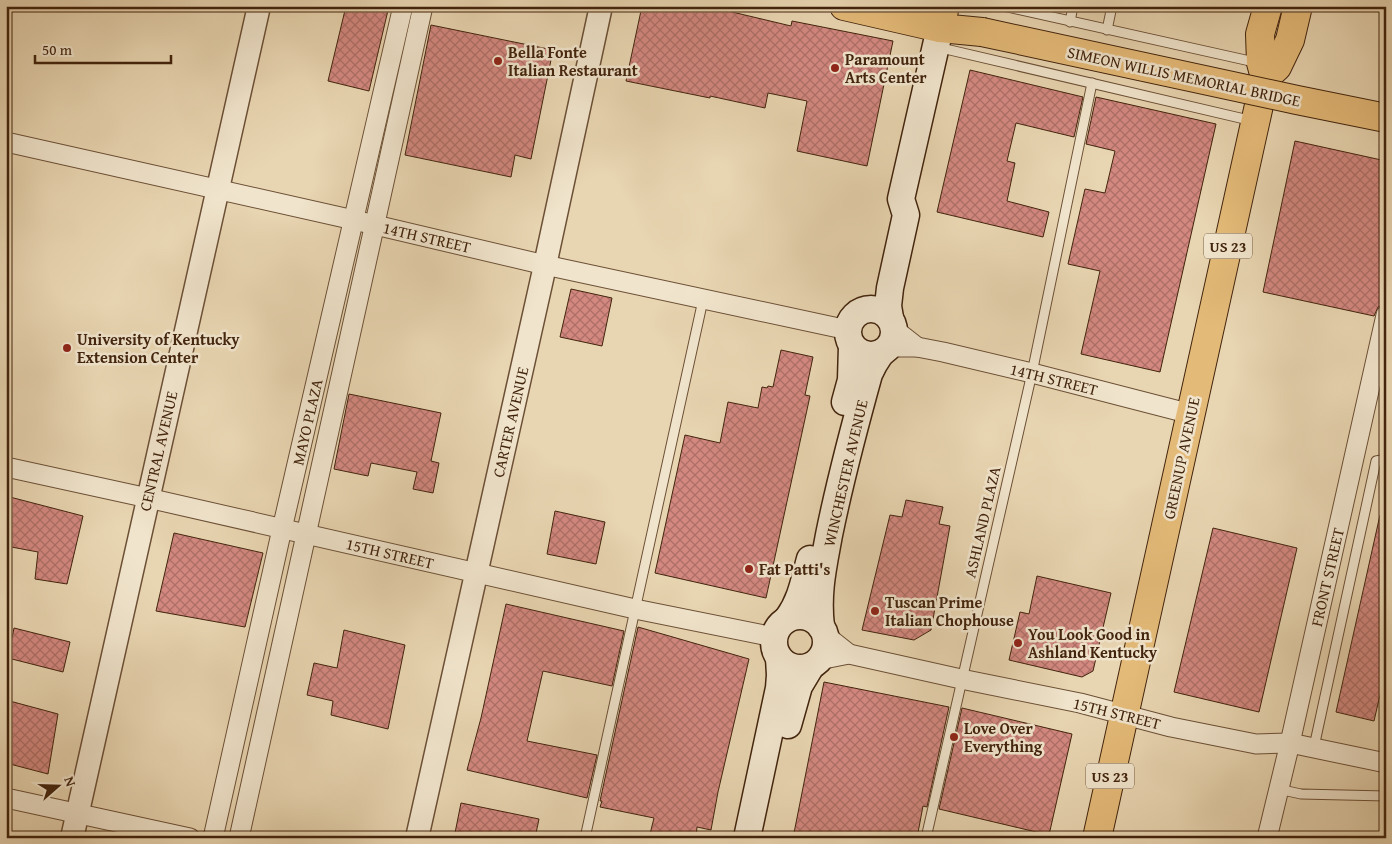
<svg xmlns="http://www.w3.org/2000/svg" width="1392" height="844" viewBox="0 0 1392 844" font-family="'Gentium Book Plus',serif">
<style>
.building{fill:url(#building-cross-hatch);stroke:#42240d}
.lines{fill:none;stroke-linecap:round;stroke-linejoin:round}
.service-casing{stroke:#6c5036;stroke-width:11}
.minor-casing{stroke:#6c5036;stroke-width:21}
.tertiary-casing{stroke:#6c5036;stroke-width:25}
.secondary-casing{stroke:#42240d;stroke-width:29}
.primary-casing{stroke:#42240d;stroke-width:30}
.trunk-casing{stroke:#42240d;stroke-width:30}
.service{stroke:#f0e4cc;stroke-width:9}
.minor{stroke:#f0e4cc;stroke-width:19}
.tertiary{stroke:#f0e4cc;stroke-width:22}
.secondary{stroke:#f0e4cc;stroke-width:26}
.primary{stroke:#e4ba78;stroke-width:28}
.trunk{stroke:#e4ba78;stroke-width:28}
.trunk-bridge-casing{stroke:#42240d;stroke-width:30;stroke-linecap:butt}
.trunk-bridge{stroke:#e4ba78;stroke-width:28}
.poi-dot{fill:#8f2418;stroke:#f0e4cc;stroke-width:2}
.labels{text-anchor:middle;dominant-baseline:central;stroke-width:5;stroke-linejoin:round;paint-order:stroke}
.shield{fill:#f0e4cc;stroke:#765e46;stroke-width:1}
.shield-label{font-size:15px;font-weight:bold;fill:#42240d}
.poi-label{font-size:16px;font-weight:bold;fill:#42240d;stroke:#f0e4cc;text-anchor:start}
.street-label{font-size:16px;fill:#42240d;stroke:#f0e4cc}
</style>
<defs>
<pattern id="building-cross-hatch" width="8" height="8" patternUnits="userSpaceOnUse" patternTransform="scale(1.25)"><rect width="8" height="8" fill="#d38880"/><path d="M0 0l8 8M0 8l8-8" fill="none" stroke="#ad6f67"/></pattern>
</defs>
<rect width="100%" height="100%" fill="#e8d5b1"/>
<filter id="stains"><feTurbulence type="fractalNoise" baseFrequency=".004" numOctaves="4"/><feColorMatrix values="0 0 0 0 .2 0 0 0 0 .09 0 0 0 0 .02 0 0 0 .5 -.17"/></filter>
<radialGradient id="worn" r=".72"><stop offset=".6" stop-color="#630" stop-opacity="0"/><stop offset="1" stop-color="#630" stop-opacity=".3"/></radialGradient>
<g class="building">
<polygon points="346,6 389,6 369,91 328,81"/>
<polygon points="642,6 707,6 791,26 792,21 893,41 867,166 797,151 807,101 768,93 765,108 710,96 710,98 626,81"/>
<polygon points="431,25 553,50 531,159 515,155 511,177 405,155"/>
<polygon points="970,70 1083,97 1074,137 1016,123 1007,161 1015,163 1007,201 1049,212 1043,237 937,212"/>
<polygon points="1096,97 1216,124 1160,372 1081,354 1100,271 1068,264 1085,189 1105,193 1115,151 1086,144"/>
<polygon points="1295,141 1386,161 1386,304 1378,307 1374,316 1263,292"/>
<polygon points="571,289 612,298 602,346 560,337"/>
<polygon points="781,350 813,357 805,395 810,396 766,598 655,573 685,435 720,443 728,402 758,408 762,387 767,388 768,386 773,387"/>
<polygon points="349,394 441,413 431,461 439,463 433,493 413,489 417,472 371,463 368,476 334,469"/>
<polygon points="6,496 83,516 67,584 35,579 38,552 6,546"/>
<polygon points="906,500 943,507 939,524 950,526 931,630 914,640 862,630 890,515 902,517"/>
<polygon points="555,511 605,522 596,564 547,554"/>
<polygon points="1380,515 1386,516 1386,669 1374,721 1336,712"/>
<polygon points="1213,528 1297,548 1259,712 1174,692"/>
<polygon points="174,533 263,553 245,627 156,611"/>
<polygon points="1037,576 1111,593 1093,671 1082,677 1009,660 1020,612 1029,614"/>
<polygon points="506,604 624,631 612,686 543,671 527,741 597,755 587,798 467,770 481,718"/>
<polygon points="638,627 749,659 718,792 711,830 697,827 696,838 649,838 654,818 600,807 602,801 600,801"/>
<polygon points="14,628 70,642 63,672 8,658"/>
<polygon points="344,630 405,645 388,729 331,715 333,701 307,695 314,663 337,668"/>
<polygon points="824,682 949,707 927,807 923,806 917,838 793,838"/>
<polygon points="6,700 58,714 48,774 6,763"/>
<polygon points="962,708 1072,734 1049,835 939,809"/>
<polygon points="461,803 539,819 535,838 454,838"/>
</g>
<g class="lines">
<g class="service-casing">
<g id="service">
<polyline points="1003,6 1259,63"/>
<polyline points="1070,22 1073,6"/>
<polyline points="1107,30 1112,6"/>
<polyline points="937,47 1253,121"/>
<polyline points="1314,747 1376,461 1386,459"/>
<polyline points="1278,789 1301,794 1386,796"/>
<polyline points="585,838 703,300"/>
<polyline points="926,838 1032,373 1092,83"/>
</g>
</g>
<g class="minor-casing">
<g id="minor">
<polyline points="6,142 354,220 545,265 848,330"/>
<polyline points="894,329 917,347"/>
<polyline points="889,347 917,347 943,352 1032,373 1191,414"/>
<polyline points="6,467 148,498 635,609 774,637"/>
<polyline points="825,635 849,654"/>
<polyline points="819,660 849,654 961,679 1080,703 1171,727 1256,744 1290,743 1386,763"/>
<polyline points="6,798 190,838"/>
<polyline points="213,838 282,529 403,6"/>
<polyline points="239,838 423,6"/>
<polyline points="1267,838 1290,743 1386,315"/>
</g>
</g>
<g class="tertiary-casing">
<g id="tertiary">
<polyline points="72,838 259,6"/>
<polyline points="417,838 542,279 601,6"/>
</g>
</g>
<g class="secondary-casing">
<g id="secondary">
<circle cx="871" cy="332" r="23"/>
<polyline points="890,318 888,306 890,288 906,215 901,199 940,28"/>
<polyline points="845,402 851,380 852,346"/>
<circle cx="800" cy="642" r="26"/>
<path d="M788,618C801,600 804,581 810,559"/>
<path d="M821,627C817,593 823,568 829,535C840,481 854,428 869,374L874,364L881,353"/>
<polyline points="788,725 799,686 811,666"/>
<polyline points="747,838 779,688 780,675 779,658"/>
</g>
</g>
<g class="primary-casing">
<polyline id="primary" points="844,6 940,28"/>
</g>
<g class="trunk-casing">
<g id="trunk">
<polyline points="945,6 940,28 982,32"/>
<polyline points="1265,78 1277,67 1290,40 1298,6"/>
<polyline points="1097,838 1265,78 1261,63 1260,34 1268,6"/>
</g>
</g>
<use href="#service" class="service"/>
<use href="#minor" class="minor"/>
<use href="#tertiary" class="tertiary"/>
<use href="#secondary" class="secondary"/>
<use href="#primary" class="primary"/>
<use href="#trunk" class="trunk"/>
<g class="trunk-bridge-casing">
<polyline id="trunk-bridge" points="982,32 1297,100 1386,118"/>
</g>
<use href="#trunk-bridge" class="trunk-bridge"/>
</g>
<g class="poi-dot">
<circle cx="498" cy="61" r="5"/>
<circle cx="835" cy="68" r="5"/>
<circle cx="67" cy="348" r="5"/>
<circle cx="749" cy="569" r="5"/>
<circle cx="875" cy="611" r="5"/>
<circle cx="1018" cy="643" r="5"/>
<circle cx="954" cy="737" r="5"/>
</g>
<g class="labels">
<g class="shield">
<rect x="1204" y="233.5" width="48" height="25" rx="4"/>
<rect x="1086" y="763.5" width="48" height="25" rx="4"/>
</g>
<g class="shield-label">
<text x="1228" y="246">US 23</text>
<text x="1110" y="776">US 23</text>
</g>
<g class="poi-label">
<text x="508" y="52">Bella Fonte<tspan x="508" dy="18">Italian Restaurant</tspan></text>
<text x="845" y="59">Paramount<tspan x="845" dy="18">Arts Center</tspan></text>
<text x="77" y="339">University of Kentucky<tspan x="77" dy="18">Extension Center</tspan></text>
<text x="759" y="569">Fat Patti's</text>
<text x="885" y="602">Tuscan Prime<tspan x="885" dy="18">Italian Chophouse</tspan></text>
<text x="1028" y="634">You Look Good in<tspan x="1028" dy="18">Ashland Kentucky</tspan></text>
<text x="964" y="728">Love Over<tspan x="964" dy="18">Everything</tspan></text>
</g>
<g class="street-label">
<text transform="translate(1184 76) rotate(12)">SIMEON WILLIS MEMORIAL BRIDGE</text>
<text transform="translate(427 237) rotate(13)">14TH STREET</text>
<text transform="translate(1054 379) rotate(14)">14TH STREET</text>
<text transform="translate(307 422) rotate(-77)">MAYO PLAZA</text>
<text transform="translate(510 422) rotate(-77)">CARTER AVENUE</text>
<text transform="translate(158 451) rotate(-77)">CENTRAL AVENUE</text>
<text transform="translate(1181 458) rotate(-78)">GREENUP AVENUE</text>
<text transform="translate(845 473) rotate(-77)">WINCHESTER AVENUE</text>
<text transform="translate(982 522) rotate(-77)">ASHLAND PLAZA</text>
<text transform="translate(390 553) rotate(13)">15TH STREET</text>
<text transform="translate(1327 577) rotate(-77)">FRONT STREET</text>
<text transform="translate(1117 713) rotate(14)">15TH STREET</text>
</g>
</g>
<rect width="1392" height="844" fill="none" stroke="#e8d5b1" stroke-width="25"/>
<rect x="8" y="8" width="1377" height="829" fill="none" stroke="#42240d" stroke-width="2.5"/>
<rect x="12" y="12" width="1367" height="819" fill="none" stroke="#42240d"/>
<g transform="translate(58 786) rotate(70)" stroke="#f0e4cc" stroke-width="4" paint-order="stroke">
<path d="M0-4L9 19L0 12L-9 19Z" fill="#42240d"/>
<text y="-8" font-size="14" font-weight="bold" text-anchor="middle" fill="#42240d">N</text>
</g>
<path d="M35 55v8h136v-8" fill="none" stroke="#42240d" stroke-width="2.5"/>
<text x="42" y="55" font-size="15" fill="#42240d" stroke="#f0e4cc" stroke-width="4" paint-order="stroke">50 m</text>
<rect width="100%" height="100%" filter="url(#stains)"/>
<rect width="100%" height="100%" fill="url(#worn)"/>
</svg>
